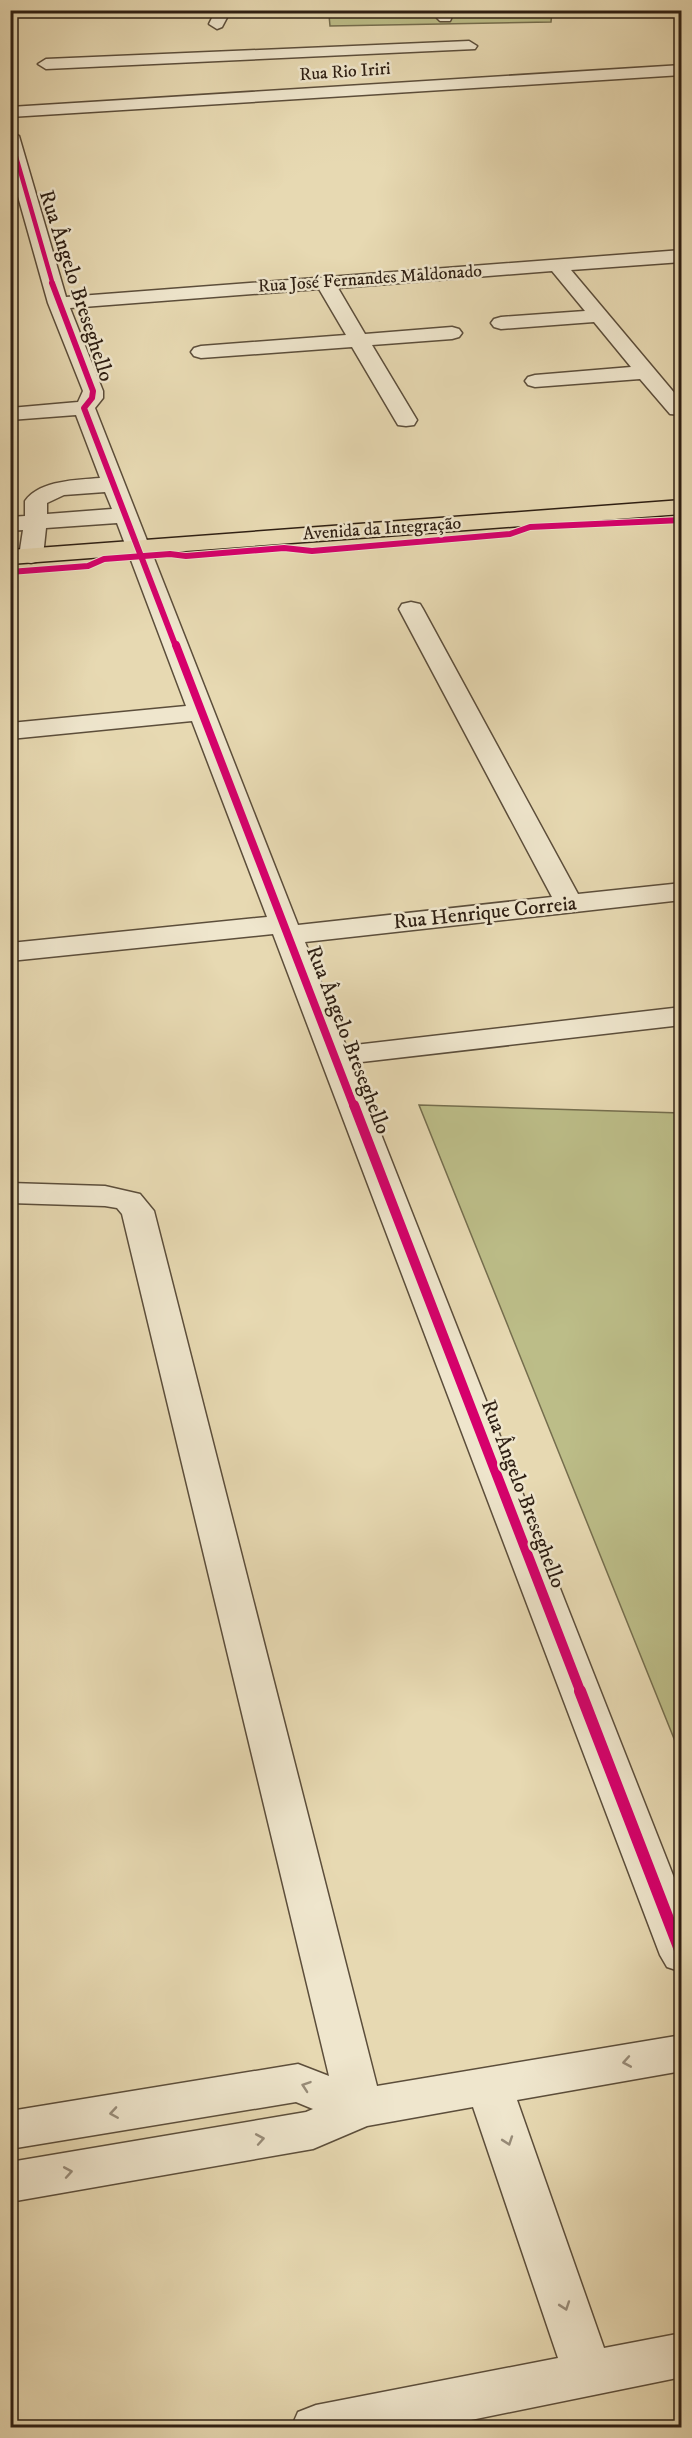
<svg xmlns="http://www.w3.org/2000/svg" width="692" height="2438" viewBox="0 0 692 2438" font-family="'IM FELL DW Pica',serif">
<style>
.green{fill:#bcbd88;stroke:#756e4e;stroke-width:1.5}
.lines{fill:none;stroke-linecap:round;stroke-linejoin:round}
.minor-casing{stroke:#5c4e3b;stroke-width:3}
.major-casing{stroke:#2e1f13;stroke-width:3}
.minor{fill:#efe6cd;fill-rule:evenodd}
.major{fill:#e7d9b2;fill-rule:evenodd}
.cycleway-far4-casing{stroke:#efe6cd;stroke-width:7}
.cycleway-far3-casing{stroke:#efe6cd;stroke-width:8}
.cycleway-far2-casing{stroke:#efe6cd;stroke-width:10}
.cycleway-far1-casing{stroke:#efe6cd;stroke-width:14}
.cycleway-casing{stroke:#efe6cd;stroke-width:16}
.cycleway-far4{stroke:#d6006c;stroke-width:4.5}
.cycleway-far3{stroke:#d6006c;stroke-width:6}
.cycleway-far2{stroke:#d6006c;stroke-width:8}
.cycleway-far1{stroke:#d6006c;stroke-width:10}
.cycleway{stroke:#d6006c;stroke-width:12}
.oneway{stroke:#988c79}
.labels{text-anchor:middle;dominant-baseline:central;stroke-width:5;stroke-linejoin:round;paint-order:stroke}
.far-street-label{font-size:18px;fill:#2e1f13;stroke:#efe6cd}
.street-label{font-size:21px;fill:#2e1f13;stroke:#efe6cd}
</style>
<rect width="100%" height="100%" fill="#e7d9b2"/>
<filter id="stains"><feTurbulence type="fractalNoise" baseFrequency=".00333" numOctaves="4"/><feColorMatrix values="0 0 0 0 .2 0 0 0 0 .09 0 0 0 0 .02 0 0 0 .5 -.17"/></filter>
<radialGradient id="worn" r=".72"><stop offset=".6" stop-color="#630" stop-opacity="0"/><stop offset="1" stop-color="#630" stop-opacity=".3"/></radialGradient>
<g class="green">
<polygon points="552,11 551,22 330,26 329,15"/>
<polygon points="419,1105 681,1113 681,1756"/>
</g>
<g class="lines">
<g class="minor-casing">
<g id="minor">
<polygon points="216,10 231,10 222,27 217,29 209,24"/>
<polygon points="439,10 455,10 450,21 440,21 437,18"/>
<polygon points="672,10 682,10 682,17 677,16"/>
<polygon points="469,41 477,46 475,49 46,69 38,64 46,59"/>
<polygon points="682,65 682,75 10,117 10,107"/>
<path d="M10,131L19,136L66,297L682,250V262L571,270L682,402V415L670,414L640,379L535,387L528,385L525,381L528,377L535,375L631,367L594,322L501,329L494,327L491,323L494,319L501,317L585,311L552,271L338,288L365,334L452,327L459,329L462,333L459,337L452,339L372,345L417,420L414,425L406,426L398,425L395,420L352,347L201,358L194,356L191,352L194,348L201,346L346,335L319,289L70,308L103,391V398L95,408L298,925L552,897L399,609L402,604L411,602L420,604L423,609L578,894L682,883V900L305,942L346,1046L682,1007V1025L353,1063L682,1898V1972L667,1967L660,1955L273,934L10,961V943L267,917L192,721L10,739V723L186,706L117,523L46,528L43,556L39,561L31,563L23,561L19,556L23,530L10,531V517L25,516V501C40,480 77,480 100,478L76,415L10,420V408L78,402L83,391L48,303L10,168ZM105,492L112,509L47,514V503L64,495Z"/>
<polygon points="10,1183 105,1186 140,1194 154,1211 377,2086 682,2035 682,2071 517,2100 604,2348 682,2333 682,2377 432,2428 291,2428 298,2412 316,2405 558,2358 473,2107 367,2126 313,2149 10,2202 10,2162 306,2112 313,2109 296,2102 10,2149 10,2111 298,2064 329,2076 122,1214 117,1208 105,1206 10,1203"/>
</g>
</g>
<g class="major-casing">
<polygon id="major" points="682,500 682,514 10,564 10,550"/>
</g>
<use href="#minor" class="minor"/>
<use href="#major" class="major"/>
<g class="cycleway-far4-casing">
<polyline id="cycleway-far4" points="10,136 53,285"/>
</g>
<g class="cycleway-far3-casing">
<g id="cycleway-far3">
<polyline points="52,283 93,391 92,398 84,408 176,647"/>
<polyline points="10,572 88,566 104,559 170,554 186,556 284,548 312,551 510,534 530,527 682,520"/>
</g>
</g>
<g class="cycleway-far2-casing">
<polyline id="cycleway-far2" points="176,645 354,1107"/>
</g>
<g class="cycleway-far1-casing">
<polyline id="cycleway-far1" points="354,1105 581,1693"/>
</g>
<g class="cycleway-casing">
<polyline id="cycleway" points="580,1691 682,1955"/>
</g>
<use href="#cycleway-far4" class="cycleway-far4"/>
<use href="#cycleway-far3" class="cycleway-far3"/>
<use href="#cycleway-far2" class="cycleway-far2"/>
<use href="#cycleway-far1" class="cycleway-far1"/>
<use href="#cycleway" class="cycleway"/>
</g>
<defs><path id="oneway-chevron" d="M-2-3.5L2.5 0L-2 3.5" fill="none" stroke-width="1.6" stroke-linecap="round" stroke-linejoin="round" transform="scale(1.5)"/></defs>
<g class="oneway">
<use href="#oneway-chevron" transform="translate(627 2062) rotate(170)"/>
<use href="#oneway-chevron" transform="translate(306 2086) rotate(-161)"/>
<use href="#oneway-chevron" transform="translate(114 2113) rotate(171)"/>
<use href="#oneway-chevron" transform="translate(260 2139) rotate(-10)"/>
<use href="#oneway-chevron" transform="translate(508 2141) rotate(71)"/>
<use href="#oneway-chevron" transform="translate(68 2172) rotate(-10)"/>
<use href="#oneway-chevron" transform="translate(565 2306) rotate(71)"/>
</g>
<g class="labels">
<g class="far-street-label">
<text transform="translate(345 72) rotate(-4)">Rua Rio Iriri</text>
<text transform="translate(370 279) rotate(-4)">Rua José Fernandes Maldonado</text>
<text transform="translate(382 529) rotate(-4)">Avenida da Integração</text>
</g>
<g class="street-label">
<text transform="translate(76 286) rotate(72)">Rua Ângelo Breseghello</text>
<text transform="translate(485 913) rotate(-6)">Rua Henrique Correia</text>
<text transform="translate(348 1040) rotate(69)">Rua Ângelo Breseghello</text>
<text transform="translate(523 1494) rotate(69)">Rua Ângelo Breseghello</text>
</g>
</g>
<rect width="692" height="2438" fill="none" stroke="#e7d9b2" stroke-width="36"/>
<rect x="12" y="12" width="668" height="2414" fill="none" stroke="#2e1f13" stroke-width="3"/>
<rect x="18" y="18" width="656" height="2402" fill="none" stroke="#2e1f13" stroke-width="1.5"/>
<rect width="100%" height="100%" filter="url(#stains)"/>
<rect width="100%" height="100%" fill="url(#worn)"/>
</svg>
